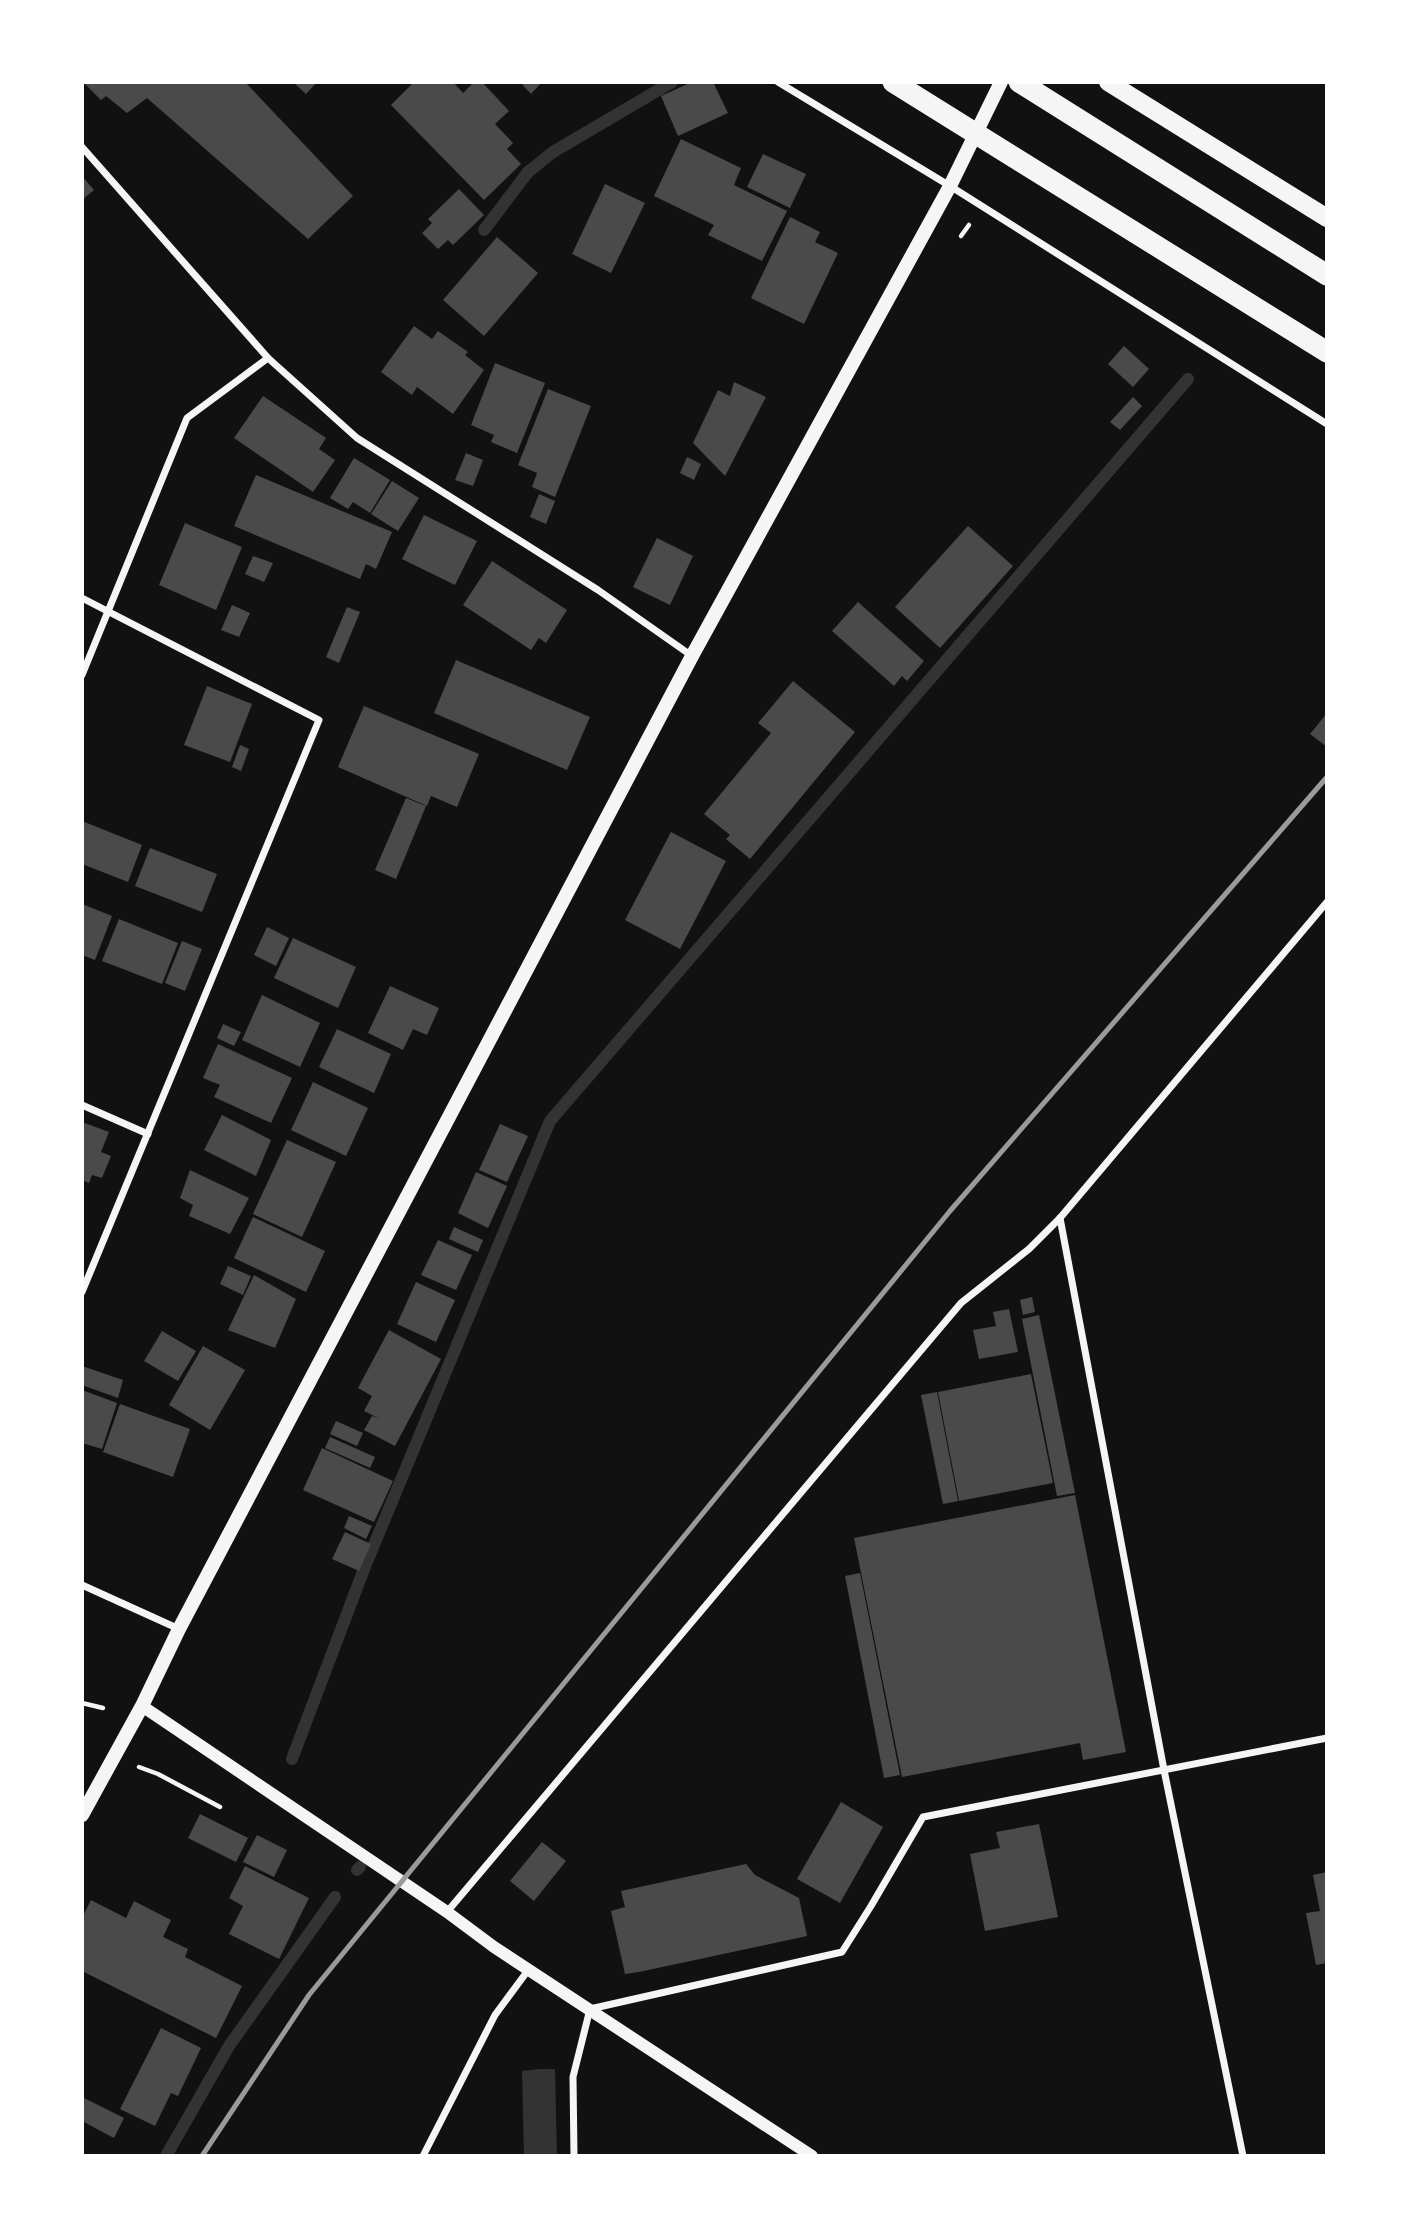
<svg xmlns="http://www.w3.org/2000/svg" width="1409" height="2238" viewBox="0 0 1409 2238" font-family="'Source Serif 4',serif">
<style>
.water{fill:#333}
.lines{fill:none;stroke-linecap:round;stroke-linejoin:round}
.stream{stroke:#333;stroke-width:12}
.building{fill:#4a4a4a}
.path{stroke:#f5f5f5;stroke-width:4.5}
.minor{stroke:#f5f5f5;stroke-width:7}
.tertiary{stroke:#f5f5f5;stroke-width:12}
.secondary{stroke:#f5f5f5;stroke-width:14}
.primary{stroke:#f5f5f5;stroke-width:18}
.motorway{stroke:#f5f5f5;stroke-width:21}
.rail{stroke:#9a9a9a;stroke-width:5}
</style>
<rect width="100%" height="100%" fill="#111"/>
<polygon class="water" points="539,2069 555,2069 557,2156 524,2156 522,2071"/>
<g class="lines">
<g class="stream">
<polyline points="484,230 528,172 553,152 672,82"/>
<polyline points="292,1759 364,1569 550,1121 1188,379"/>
<polyline points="357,1870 360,1867"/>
<polyline points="166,2156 229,2046 335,1897"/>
</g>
</g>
<g class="building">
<polygon points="83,82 245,82 353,196 308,239 147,98 127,113 106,96 101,100"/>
<polygon points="293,82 317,82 306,94"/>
<polygon points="414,82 453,82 463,93 474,82 482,82 509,111 495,124 513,143 507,149 521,164 484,200 391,105"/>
<polygon points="520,82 542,82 531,94"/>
<polygon points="692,82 713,82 728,113 678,136 661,96"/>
<polygon points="681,139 741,168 734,185 787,211 762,261 708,235 714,225 654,196"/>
<polygon points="763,154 806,174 790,208 747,187"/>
<polygon points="82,176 94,190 82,200"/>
<polygon points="605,184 645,203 611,273 572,254"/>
<polygon points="459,189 484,215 453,245 448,240 438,249 422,233 432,223 428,219"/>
<polygon points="790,217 820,232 815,242 838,253 804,324 751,298"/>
<polygon points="497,237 538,273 484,336 443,300"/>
<polygon points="414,326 432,339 438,331 468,352 465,355 484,370 453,414 417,387 412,395 381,372"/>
<polygon points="1124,346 1149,369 1133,387 1108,364"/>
<polygon points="495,363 545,383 517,453 491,442 494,435 471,425"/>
<polygon points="734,382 766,397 725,476 693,443 718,390 730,396"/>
<polygon points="548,389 591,406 555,497 532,487 537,473 518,465"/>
<polygon points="263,396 326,438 319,449 335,460 313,492 234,438"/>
<polygon points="1133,397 1142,406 1120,430 1110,422"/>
<polygon points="466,453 483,460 473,486 455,480"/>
<polygon points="687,457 701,464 694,480 680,473"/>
<polygon points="354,458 390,480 370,513 353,502 348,509 330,498"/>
<polygon points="256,475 392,532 376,569 366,564 360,579 234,526"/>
<polygon points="392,481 419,498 398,531 371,514"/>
<polygon points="539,494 555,501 546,524 530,517"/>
<polygon points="424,515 477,541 455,585 402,559"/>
<polygon points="185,523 242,547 216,610 159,585"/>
<polygon points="968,526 1013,566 940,648 895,607"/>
<polygon points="657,538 693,556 670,605 633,587"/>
<polygon points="253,556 273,563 264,582 245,574"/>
<polygon points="492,561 567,610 546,643 539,638 531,650 463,605"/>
<polygon points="858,602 924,661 907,681 902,676 894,686 832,631"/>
<polygon points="232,605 250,613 239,637 221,630"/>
<polygon points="347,607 360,612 339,663 326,657"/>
<polygon points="456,660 590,717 567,770 434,713"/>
<polygon points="793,681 855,732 750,859 726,839 730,835 704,814 771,733 758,723"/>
<polygon points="207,686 252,704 230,762 184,745"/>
<polygon points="364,706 479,754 457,807 431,796 427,806 338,767"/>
<polygon points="1327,713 1327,747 1310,734"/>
<polygon points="240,745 249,749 241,771 232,767"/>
<polygon points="406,798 426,806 396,879 375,870"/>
<polygon points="82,821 142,845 128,882 82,864"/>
<polygon points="671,832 726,861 680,949 625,920"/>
<polygon points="150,848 217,874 202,912 135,886"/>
<polygon points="82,904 112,916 95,960 82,955"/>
<polygon points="119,919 178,943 162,984 102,961"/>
<polygon points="267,927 289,938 276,966 254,955"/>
<polygon points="293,938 356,967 338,1008 274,978"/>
<polygon points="182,941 202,949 185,991 165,983"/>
<polygon points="390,986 439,1008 427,1035 413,1029 403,1050 368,1033"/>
<polygon points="262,995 320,1023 300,1067 242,1040"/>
<polygon points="223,1024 241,1032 234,1046 217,1038"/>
<polygon points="337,1029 391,1054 374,1093 319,1067"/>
<polygon points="218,1044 292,1078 271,1123 214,1097 220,1085 203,1078"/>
<polygon points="313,1082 368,1108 346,1156 291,1130"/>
<polygon points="222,1115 271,1140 256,1176 204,1150"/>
<polygon points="82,1122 109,1132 101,1152 111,1156 102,1178 92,1175 89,1183 82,1180"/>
<polygon points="500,1124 528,1136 507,1182 479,1170"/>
<polygon points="287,1140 336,1162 302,1237 253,1214"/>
<polygon points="190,1170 249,1198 230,1234 189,1216 193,1205 180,1198"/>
<polygon points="476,1172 507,1186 488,1228 458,1213"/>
<polygon points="253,1217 325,1251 306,1292 234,1258"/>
<polygon points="454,1227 483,1240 478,1252 449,1239"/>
<polygon points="438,1240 472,1255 456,1290 421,1275"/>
<polygon points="228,1266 251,1276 243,1295 220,1284"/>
<polygon points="254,1275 296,1299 275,1348 228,1330"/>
<polygon points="416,1282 455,1300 436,1342 397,1324"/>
<polygon points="1032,1297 1035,1312 1023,1315 1020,1300"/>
<polygon points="1009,1309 1018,1352 979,1359 973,1330 996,1326 993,1312"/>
<polygon points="1039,1315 1075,1493 1057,1496 1022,1319"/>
<polygon points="389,1330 441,1359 395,1446 364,1430 372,1416 380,1419 364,1411 372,1396 358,1388"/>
<polygon points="162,1331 196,1351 178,1381 144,1361"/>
<polygon points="203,1346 245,1370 210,1430 169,1405"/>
<polygon points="82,1366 123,1380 118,1398 82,1385"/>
<polygon points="1031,1374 1053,1483 959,1501 938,1392"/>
<polygon points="82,1390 117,1403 102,1449 82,1443"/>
<polygon points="937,1392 958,1501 943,1504 921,1395"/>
<polygon points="120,1404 190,1429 173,1477 103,1452"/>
<polygon points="336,1421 363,1433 357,1446 330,1434"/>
<polygon points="330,1437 375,1457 370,1468 325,1448"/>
<polygon points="322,1448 393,1481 374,1522 303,1490"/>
<polygon points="1075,1495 1126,1752 1083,1760 1080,1743 902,1777 854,1538"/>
<polygon points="349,1516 372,1526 366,1539 344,1528"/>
<polygon points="345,1532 371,1544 359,1571 332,1559"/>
<polygon points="860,1573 900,1775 884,1778 845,1576"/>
<polygon points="841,1802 883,1827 840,1903 797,1879"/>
<polygon points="200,1814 248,1838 236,1862 188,1838"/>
<polygon points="1039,1824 1058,1917 985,1931 970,1854 1000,1848 996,1832"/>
<polygon points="257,1835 287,1850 274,1877 243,1862"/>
<polygon points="542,1842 566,1861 534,1901 510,1881"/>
<polygon points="746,1864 755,1875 799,1898 807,1936 639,1972 625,1974 611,1911 625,1907 621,1891"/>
<polygon points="245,1866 309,1898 279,1959 229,1934 243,1906 229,1898"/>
<polygon points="1327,1872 1327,1963 1316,1965 1306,1913 1320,1911 1313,1875"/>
<polygon points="91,1900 126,1918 134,1901 171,1920 163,1937 188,1949 185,1957 242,1986 216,2038 82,1971 82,1918"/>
<polygon points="161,2028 201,2048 178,2096 171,2093 155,2126 120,2109"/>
<polygon points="82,2097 124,2118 114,2138 82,2121"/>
</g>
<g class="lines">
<g class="path">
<polyline points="961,236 969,225"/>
<polyline points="82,1703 103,1708"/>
<polyline points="139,1767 158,1774 220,1807"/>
</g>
<g class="minor">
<polyline points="778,82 950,186 1327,424"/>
<polyline points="82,147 268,358 357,438 598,590 692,656"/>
<polyline points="82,598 319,720 82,1292"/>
<polyline points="82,675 187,418 268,358"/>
<polyline points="82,1105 148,1134"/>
<polyline points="1060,1218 1164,1770 1243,2156"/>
<polyline points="82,1585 179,1629"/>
<polyline points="447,1912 961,1303 1029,1249 1060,1218 1327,902"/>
<polyline points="423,2156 495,2015 529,1969"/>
<polyline points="574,2156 573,2077 590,2009 842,1952 871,1906 923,1817 1327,1738"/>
</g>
<polyline class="tertiary" points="142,1706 447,1912 494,1947 812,2156"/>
<polyline class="secondary" points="82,1815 142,1706 179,1629 692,656 950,186 1001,82"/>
<polyline class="primary" points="1108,82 1327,218"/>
<g class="motorway">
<polyline points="893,82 1327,352"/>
<polyline points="1019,82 1327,275"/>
</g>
<polyline class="rail" points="202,2156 309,1995 950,1211 1327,777"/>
</g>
<rect width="1409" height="2238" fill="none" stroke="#ffffff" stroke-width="168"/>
</svg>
